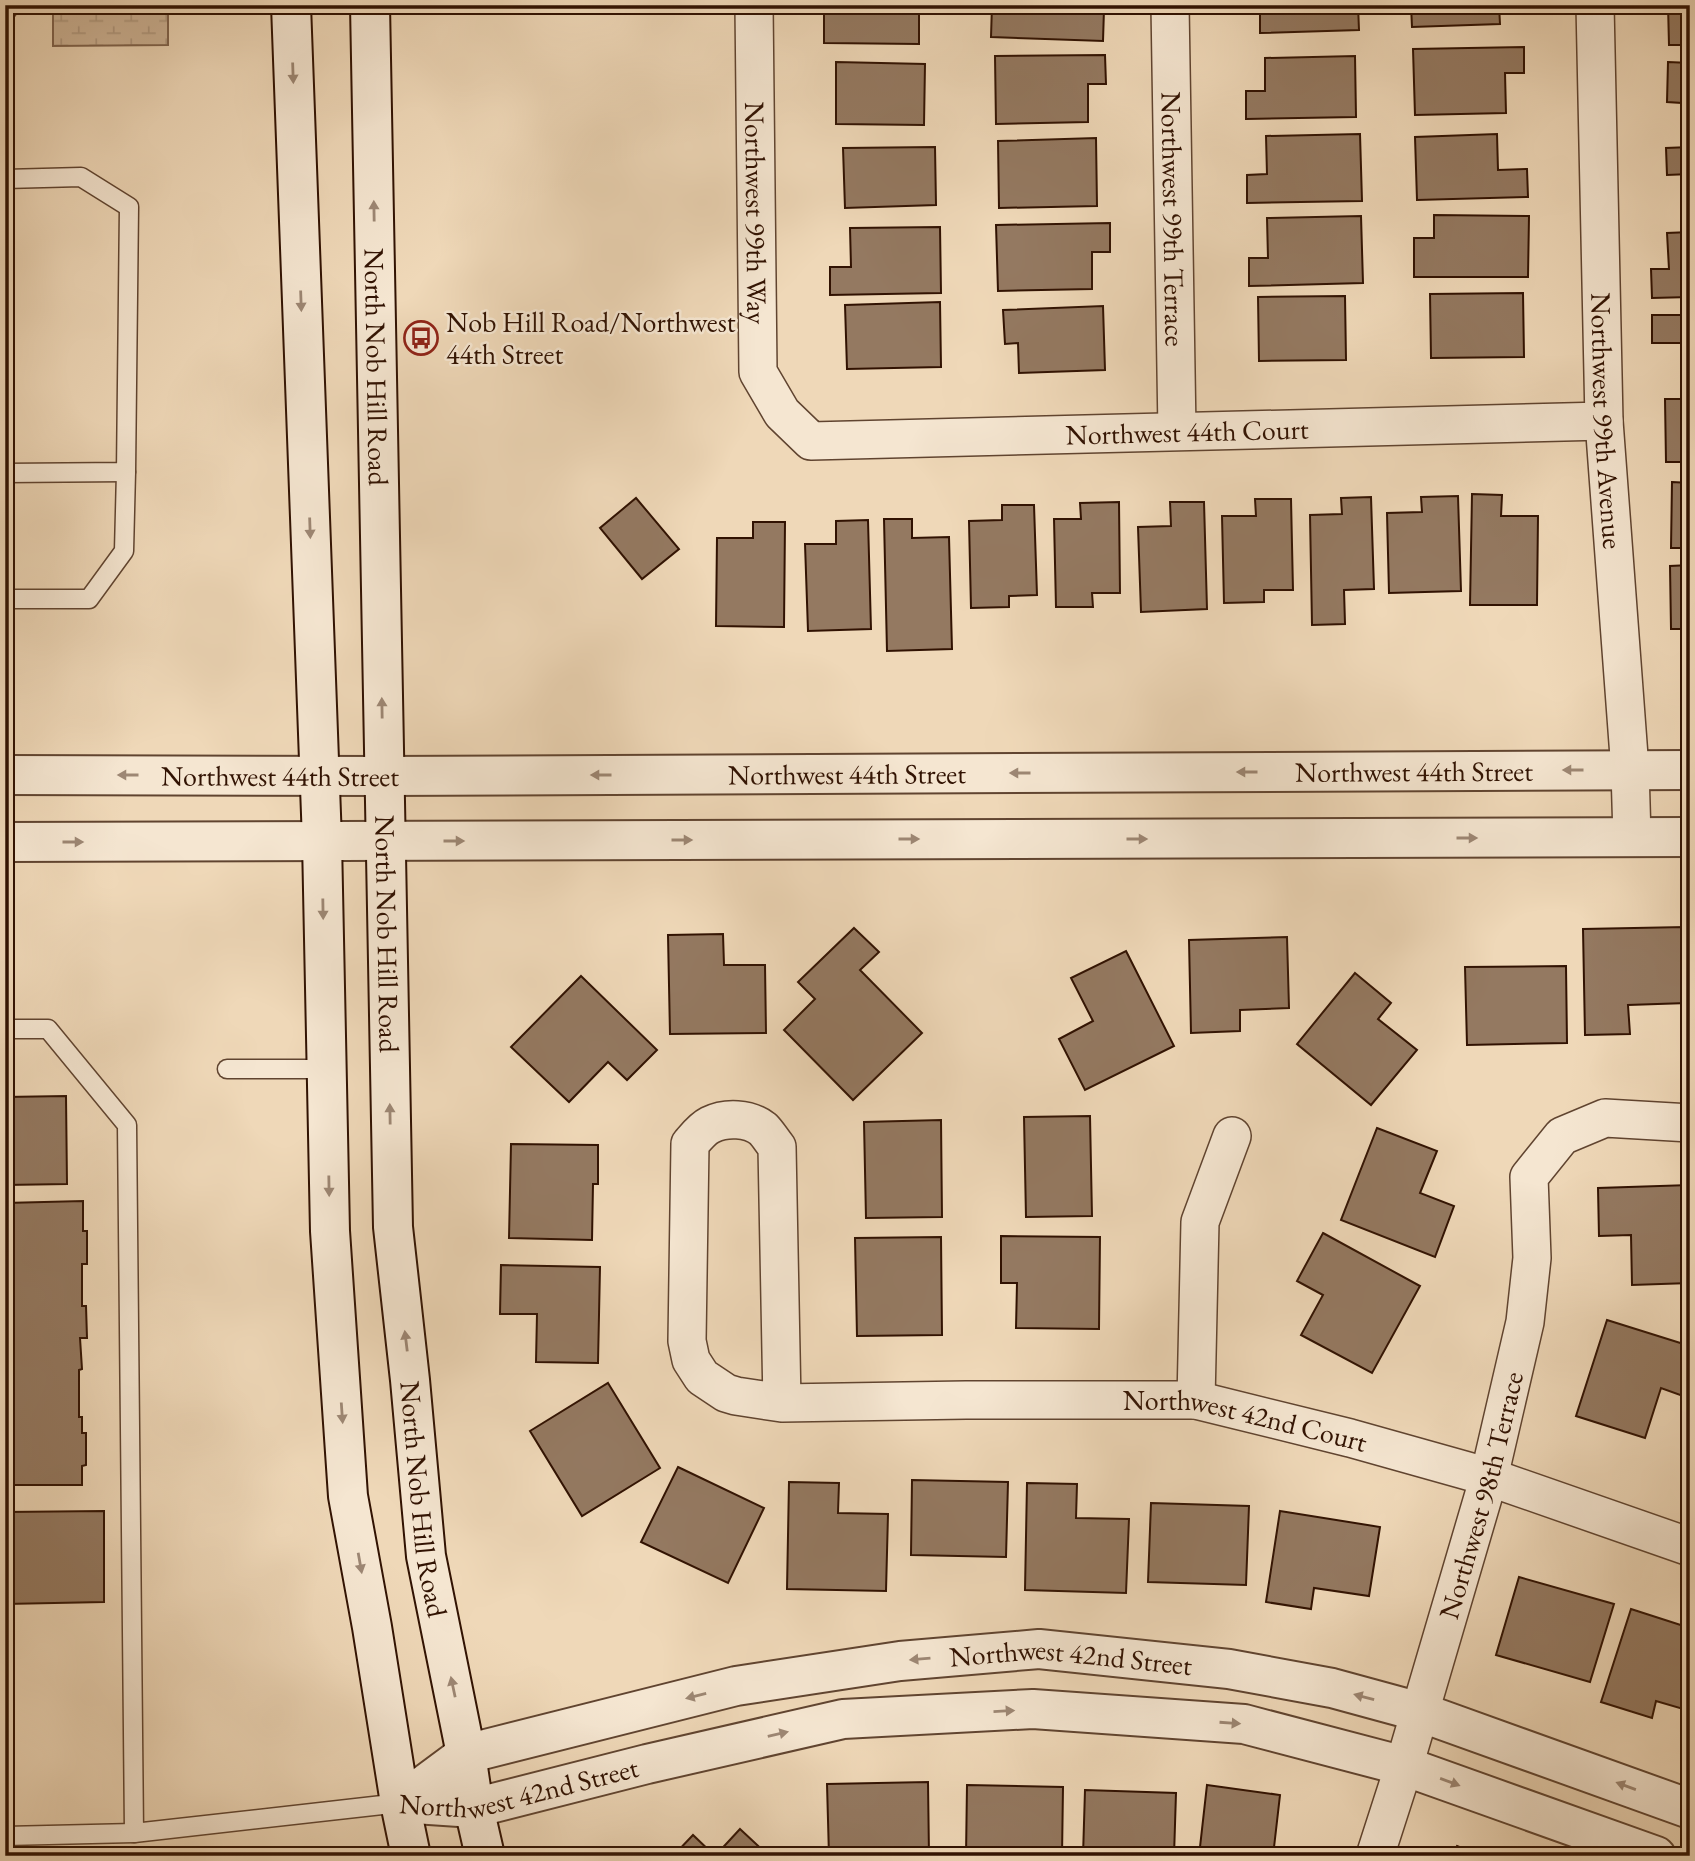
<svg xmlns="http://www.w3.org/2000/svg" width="1695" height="1861" viewBox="0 0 1695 1861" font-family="'EB Garamond',serif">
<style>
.wetland{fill:url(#wetland-marsh);stroke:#80644e;stroke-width:2}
.building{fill:#947961;stroke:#311202;stroke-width:2}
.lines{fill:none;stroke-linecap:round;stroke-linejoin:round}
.service-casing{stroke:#604430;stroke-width:21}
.minor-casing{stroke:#604430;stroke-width:40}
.tertiary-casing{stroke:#604430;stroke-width:42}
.secondary-casing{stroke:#311202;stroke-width:42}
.service{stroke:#f5e6d1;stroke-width:18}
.minor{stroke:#f5e6d1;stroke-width:37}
.tertiary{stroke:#f5e6d1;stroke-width:38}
.secondary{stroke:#f5e6d1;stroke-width:38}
.oneway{fill:#9d8774}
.labels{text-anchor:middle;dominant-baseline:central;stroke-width:5;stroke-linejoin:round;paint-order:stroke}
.street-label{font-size:28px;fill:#311202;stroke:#f5e6d1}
.poi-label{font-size:28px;fill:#311202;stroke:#f5e6d1;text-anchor:start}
</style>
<defs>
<pattern id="wetland-marsh" width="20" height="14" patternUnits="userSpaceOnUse" patternTransform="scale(1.75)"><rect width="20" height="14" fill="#cfb699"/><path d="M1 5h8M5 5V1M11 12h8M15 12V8" fill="none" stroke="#b29b82"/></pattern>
</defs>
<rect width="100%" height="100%" fill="#efd8b8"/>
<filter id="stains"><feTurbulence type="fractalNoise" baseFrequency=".00286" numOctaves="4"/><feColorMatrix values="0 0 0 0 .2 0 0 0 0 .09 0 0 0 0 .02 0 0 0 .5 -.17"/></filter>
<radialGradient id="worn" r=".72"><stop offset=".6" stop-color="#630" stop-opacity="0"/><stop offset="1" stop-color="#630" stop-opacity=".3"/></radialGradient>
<polygon class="wetland" points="53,5 168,5 168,45 53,46"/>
<g class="building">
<polygon points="841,5 919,5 919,44 824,43 824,14 841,14"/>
<polygon points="992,5 1077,5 1077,8 1104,9 1103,41 991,37"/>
<polygon points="1260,5 1358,5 1359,30 1260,33"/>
<polygon points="1411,5 1499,5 1500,24 1412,27"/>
<polygon points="1668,5 1690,5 1690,45 1669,45"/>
<polygon points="1524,47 1524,73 1505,73 1506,113 1415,115 1413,49"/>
<polygon points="1105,55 1106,84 1088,84 1088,122 996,124 995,56"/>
<polygon points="1355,56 1356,117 1246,119 1246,91 1265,91 1265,58"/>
<polygon points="836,62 925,64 924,125 836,124"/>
<polygon points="1668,62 1690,63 1690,127 1682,127 1682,103 1667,102"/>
<polygon points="1360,134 1362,201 1247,203 1247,175 1267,174 1266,136"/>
<polygon points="1497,134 1498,170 1527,169 1528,197 1417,200 1415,137"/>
<polygon points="1096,138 1097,206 999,208 998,141"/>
<polygon points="935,147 936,205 845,208 843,148"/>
<polygon points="1690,147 1690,174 1667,175 1666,148"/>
<polygon points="1434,215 1529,216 1528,277 1414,277 1414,238 1434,238"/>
<polygon points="1361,216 1363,283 1249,286 1249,258 1268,258 1267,218"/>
<polygon points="1110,223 1110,252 1092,252 1092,289 998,291 996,225"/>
<polygon points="940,227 941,293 830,295 830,267 851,267 850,228"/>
<polygon points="1690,232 1690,297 1652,298 1651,269 1669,269 1667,233"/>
<polygon points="1523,293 1524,357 1431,358 1430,294"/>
<polygon points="1345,296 1346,360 1259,361 1258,297"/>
<polygon points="940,302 941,367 847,369 845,305"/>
<polygon points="1103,306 1105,370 1019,373 1018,343 1005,344 1003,310"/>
<polygon points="1652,315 1690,315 1690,376 1682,376 1681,343 1652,343"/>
<polygon points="1665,399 1690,399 1690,462 1666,462"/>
<polygon points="1672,482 1690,483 1690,548 1671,548"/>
<polygon points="1472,494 1502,495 1501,516 1538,516 1537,605 1470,605"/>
<polygon points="1458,496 1461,591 1389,593 1387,513 1422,512 1421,497"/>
<polygon points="1371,497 1374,589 1344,590 1345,624 1312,625 1310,515 1342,514 1341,498"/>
<polygon points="636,498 679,549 642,579 600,528"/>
<polygon points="1255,499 1291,499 1293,590 1264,590 1264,602 1224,603 1222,516 1256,516"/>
<polygon points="1119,502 1120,593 1092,593 1093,607 1056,607 1054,519 1081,519 1080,503"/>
<polygon points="1170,502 1204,502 1207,609 1141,612 1138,527 1171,526"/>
<polygon points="1002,505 1034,505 1037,595 1009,596 1009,607 971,608 969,521 1002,520"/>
<polygon points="884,519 912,519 912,538 949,537 952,649 887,651"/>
<polygon points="868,520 871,629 808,631 805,544 836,544 836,521"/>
<polygon points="753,522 785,522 784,627 716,626 717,538 753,538"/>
<polygon points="1690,565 1690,629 1671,629 1670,566"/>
<polygon points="1685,927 1687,1003 1628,1005 1630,1034 1585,1035 1583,929"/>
<polygon points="854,928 879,952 860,970 922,1033 853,1100 784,1030 815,999 798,982"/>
<polygon points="723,934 724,965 765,965 766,1033 670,1034 668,935"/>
<polygon points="1287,937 1289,1008 1240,1010 1240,1031 1191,1033 1189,940"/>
<polygon points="1126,951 1174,1046 1085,1090 1059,1039 1093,1021 1071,978"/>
<polygon points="1566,966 1567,1043 1467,1045 1465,967"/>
<polygon points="1355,973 1391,1003 1378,1019 1417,1050 1371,1105 1297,1044"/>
<polygon points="581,976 657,1050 627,1080 608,1062 569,1102 511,1047"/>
<polygon points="66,1096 67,1184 5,1185 5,1097"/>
<polygon points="1090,1116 1092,1216 1026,1217 1024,1117"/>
<polygon points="941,1120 942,1217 866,1218 864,1122"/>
<polygon points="1377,1128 1437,1151 1420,1193 1454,1206 1435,1257 1341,1220"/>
<polygon points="511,1144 598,1145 598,1184 593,1184 592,1240 509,1238"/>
<polygon points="1690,1185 1690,1283 1632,1285 1631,1235 1599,1236 1598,1188"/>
<polygon points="83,1201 83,1231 87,1231 87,1264 82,1264 82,1306 86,1306 87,1338 80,1338 82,1369 79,1370 79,1417 82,1417 82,1433 86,1433 86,1465 82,1466 82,1485 5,1485 5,1203"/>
<polygon points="1323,1233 1420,1286 1372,1373 1301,1335 1323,1295 1297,1281"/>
<polygon points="1001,1236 1100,1237 1099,1329 1016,1328 1017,1283 1001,1283"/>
<polygon points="941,1237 942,1335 857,1336 855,1238"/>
<polygon points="501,1265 600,1267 598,1363 536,1362 537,1314 500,1314"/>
<polygon points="1607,1320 1690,1346 1690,1377 1683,1396 1661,1388 1645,1438 1576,1416"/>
<polygon points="608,1383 660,1468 582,1516 530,1431"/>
<polygon points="678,1467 764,1508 728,1583 641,1542"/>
<polygon points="912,1480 1008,1482 1006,1557 911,1555"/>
<polygon points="789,1482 839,1483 838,1513 888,1514 886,1591 787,1589"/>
<polygon points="1027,1483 1077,1484 1076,1518 1129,1519 1126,1593 1025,1590"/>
<polygon points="1151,1503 1249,1506 1246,1585 1148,1582"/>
<polygon points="104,1511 104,1602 5,1604 5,1512"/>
<polygon points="1280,1511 1380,1527 1369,1596 1314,1588 1311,1609 1266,1602"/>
<polygon points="1519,1577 1614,1604 1590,1682 1496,1655"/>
<polygon points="1631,1609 1690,1628 1690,1711 1656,1701 1652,1718 1601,1702"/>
<polygon points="928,1782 929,1856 829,1856 827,1784"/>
<polygon points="967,1785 1063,1787 1062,1856 966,1856"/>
<polygon points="1207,1785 1280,1795 1273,1856 1199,1856"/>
<polygon points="1085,1790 1176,1793 1174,1856 1083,1856"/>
<polygon points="740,1829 769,1856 673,1856 693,1835 715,1856"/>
<polygon points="1457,1846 1481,1856 1453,1856"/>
</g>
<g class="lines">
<g class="service-casing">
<g id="service">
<polyline points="5,13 11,5"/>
<polyline points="5,179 81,177 129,207 126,472 5,473"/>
<polyline points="5,599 89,599 124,551 126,472"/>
<polyline points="5,1029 48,1029 127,1125 134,1833 400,1803"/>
<polyline points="227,1069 326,1069"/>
<polyline points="5,1836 134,1833"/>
</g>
</g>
<g class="minor-casing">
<g id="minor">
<path id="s1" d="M754,5L758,372L782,413L811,441L1604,421"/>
<path id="s2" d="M1170,5L1177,431"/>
<path id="s3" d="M1595,5L1604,421L1630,770L1632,837"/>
<polyline points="1196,1400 1200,1222 1232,1136"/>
<path id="s4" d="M782,1403L777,1147C772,1141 768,1134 763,1129C749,1118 726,1117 710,1125C702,1129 696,1137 690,1144L687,1341L691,1360L702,1377L726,1393L736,1396L782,1403L966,1400H1196L1350,1438L1489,1477L1690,1547"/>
<path id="s5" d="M1375,1856L1404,1766L1489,1477L1525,1322L1532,1258L1529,1177L1562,1136L1605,1118L1690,1123"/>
</g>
</g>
<g class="tertiary-casing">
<g id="tertiary">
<path id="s6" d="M5,775L383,776L1690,770"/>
<polyline points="5,842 1690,837"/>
<path id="s7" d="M400,1803L466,1754L736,1686L900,1661L1039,1649L1229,1669L1332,1688L1420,1712L1690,1809"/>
<path id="s8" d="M400,1803L474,1808L647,1764L843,1719L1033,1709L1244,1724L1404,1766L1656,1856"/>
</g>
</g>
<g class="secondary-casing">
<g id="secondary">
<polyline points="291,5 322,841 330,1231 348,1496 372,1627 400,1803 411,1856"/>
<path id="s9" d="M370,5L393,1227L410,1380L426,1556L466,1754L474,1808L485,1856"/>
</g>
</g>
<use href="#service" class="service"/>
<use href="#minor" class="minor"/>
<use href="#tertiary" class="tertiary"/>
<use href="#secondary" class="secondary"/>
</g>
<defs><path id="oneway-solid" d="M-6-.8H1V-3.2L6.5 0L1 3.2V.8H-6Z" transform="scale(1.75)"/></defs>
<g class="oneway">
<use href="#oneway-solid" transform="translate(293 73) rotate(88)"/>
<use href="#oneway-solid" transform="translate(374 211) rotate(-91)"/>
<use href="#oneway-solid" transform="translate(301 301) rotate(88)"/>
<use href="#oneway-solid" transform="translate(310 528) rotate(88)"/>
<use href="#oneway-solid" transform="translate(382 708) rotate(-91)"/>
<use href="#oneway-solid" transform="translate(1573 770) rotate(180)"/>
<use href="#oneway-solid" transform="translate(1247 772) rotate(180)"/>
<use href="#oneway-solid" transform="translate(1020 773) rotate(180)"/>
<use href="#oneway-solid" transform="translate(128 775) rotate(180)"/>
<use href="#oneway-solid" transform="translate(601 775) rotate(180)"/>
<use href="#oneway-solid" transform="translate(1467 838)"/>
<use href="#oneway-solid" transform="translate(909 839)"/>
<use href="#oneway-solid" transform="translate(1137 839)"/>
<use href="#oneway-solid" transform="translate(682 840)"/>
<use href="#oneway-solid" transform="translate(454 841)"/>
<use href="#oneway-solid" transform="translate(73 842)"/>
<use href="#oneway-solid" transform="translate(323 909) rotate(89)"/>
<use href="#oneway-solid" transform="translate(390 1114) rotate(-91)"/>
<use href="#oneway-solid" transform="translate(329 1186) rotate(89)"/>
<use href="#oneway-solid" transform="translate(406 1341) rotate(-97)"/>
<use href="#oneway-solid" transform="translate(342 1413) rotate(86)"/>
<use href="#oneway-solid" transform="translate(360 1563) rotate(80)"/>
<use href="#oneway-solid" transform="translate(920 1659) rotate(175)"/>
<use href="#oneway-solid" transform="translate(453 1687) rotate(-102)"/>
<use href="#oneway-solid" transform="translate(696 1696) rotate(166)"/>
<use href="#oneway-solid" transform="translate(1364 1697) rotate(-165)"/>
<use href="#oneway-solid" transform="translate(1004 1711) rotate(-3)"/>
<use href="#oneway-solid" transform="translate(1230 1723) rotate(4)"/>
<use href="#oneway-solid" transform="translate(778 1734) rotate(-13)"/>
<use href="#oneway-solid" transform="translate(1450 1782) rotate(20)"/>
<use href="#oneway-solid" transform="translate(1626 1786) rotate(-160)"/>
</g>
<defs>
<g id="bus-ring" transform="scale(1.75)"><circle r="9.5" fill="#f5e6d1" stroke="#8f2418" stroke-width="1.5"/><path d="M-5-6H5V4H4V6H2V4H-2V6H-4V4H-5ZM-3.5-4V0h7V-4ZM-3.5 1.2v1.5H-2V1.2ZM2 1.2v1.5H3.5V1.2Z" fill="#8f2418"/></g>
</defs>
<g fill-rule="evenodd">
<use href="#bus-ring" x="421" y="338"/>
</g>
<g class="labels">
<g class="street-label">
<text stroke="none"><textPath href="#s1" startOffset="208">Northwest 99th Way</textPath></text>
<text stroke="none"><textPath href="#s2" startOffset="214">Northwest 99th Terrace</textPath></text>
<text stroke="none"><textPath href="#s9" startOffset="362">North Nob Hill Road</textPath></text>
<text stroke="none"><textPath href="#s3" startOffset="416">Northwest 99th Avenue</textPath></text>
<text stroke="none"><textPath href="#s1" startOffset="831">Northwest 44th Court</textPath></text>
<text stroke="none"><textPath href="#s6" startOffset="1409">Northwest 44th Street</textPath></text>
<text stroke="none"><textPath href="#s6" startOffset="842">Northwest 44th Street</textPath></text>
<text stroke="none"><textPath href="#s6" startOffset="275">Northwest 44th Street</textPath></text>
<text stroke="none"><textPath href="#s9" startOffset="929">North Nob Hill Road</textPath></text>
<text stroke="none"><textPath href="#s4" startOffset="1150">Northwest 42nd Court</textPath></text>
<text stroke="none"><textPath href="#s5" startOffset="376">Northwest 98th Terrace</textPath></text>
<text stroke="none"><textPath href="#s9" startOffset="1496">North Nob Hill Road</textPath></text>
<text stroke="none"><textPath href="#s7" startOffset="698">Northwest 42nd Street</textPath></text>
<text stroke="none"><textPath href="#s8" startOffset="121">Northwest 42nd Street</textPath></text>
</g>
<g class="poi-label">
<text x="446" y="322">Nob Hill Road/Northwest<tspan x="446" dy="32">44th Street</tspan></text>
</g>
</g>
<rect width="1695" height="1861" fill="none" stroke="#efd8b8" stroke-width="28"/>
<rect x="7" y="7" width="1681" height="1847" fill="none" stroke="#311202" stroke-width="3.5"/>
<rect x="14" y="14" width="1667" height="1833" fill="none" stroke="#311202" stroke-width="2"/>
<rect width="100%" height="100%" filter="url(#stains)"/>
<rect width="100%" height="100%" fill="url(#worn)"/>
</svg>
